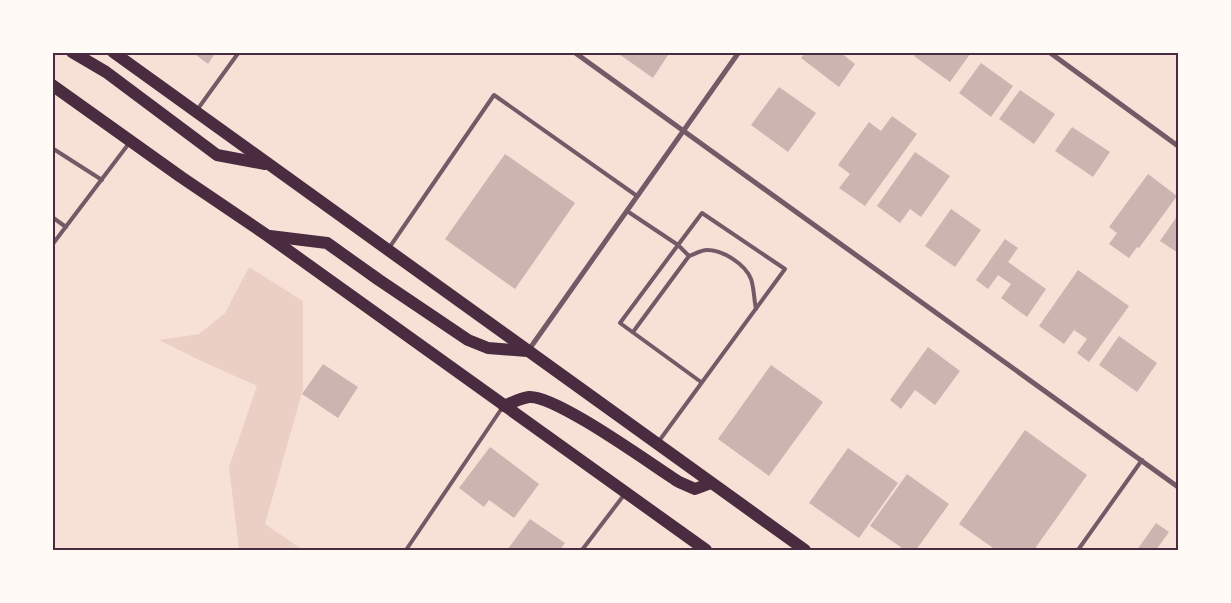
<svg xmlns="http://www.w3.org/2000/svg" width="1231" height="603" viewBox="0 0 1231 603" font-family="'Public Sans',sans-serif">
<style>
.green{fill:#ebcfc5}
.building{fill:#ccb4b1}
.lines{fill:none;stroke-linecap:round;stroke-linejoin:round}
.service{stroke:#755966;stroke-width:4}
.minor{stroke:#755966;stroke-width:5}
.primary{stroke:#4a2c40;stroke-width:12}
.neatline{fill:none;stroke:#4a2c40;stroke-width:2}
</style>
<rect width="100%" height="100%" fill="#f7e1d7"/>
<polygon class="green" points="249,267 303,301 303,389 265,524 303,550 239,550 229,467 257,386 199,360 159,340 199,334 225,313"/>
<g class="building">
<polygon points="192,52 216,52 208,64"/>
<polygon points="616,52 670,52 653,78"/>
<polygon points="806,52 840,52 855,64 839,87 801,58"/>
<polygon points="916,52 968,52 970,54 950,82 914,56"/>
<polygon points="981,63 1013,86 991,117 959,93"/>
<polygon points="779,87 816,113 788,152 751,125"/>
<polygon points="1020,90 1055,114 1034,144 999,119"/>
<polygon points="892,116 917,134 865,206 839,188 850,174 838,165 869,122 881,131"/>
<polygon points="1072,127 1110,152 1093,177 1055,151"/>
<polygon points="915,152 950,176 921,217 910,209 900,223 877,206"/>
<polygon points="505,154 575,203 515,289 445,239"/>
<polygon points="1148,174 1177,196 1139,248 1137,247 1129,258 1109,244 1117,233 1109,227"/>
<polygon points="951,209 981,230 955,267 925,246"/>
<polygon points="1178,215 1178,253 1160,241"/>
<polygon points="1005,239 1018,248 1008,262 1046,289 1027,317 1001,298 1011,284 998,275 988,289 976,280"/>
<polygon points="1078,270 1129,306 1089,362 1077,353 1087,339 1074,330 1064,344 1039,326"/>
<polygon points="1119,336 1157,363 1137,392 1099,365"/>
<polygon points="928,347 960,371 935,405 915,390 901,409 890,400"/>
<polygon points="323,364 358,387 338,418 302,394"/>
<polygon points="771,365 823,402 769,476 718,439"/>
<polygon points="1025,430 1087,475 1034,550 996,550 959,524"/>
<polygon points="490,447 539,484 514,518 489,500 484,507 459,488"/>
<polygon points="848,448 898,483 859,538 809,503"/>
<polygon points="907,474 949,504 916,550 905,550 870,526"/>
<polygon points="530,519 565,543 560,550 507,550"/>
<polygon points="1156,523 1169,532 1156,550 1137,550"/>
</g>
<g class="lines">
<g class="service">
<polyline points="197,110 239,52"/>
<polyline points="52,148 102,180"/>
<polyline points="627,211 678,245 620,323 701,382"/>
<polyline points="52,217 66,227"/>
<polyline points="52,245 130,142"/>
<polyline points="389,248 494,95 637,196"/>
<path d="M633,332L689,256C695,254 701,250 707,250C723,250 745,264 751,279C754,287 754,300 756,309"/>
<polyline points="659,441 785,269 702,213 678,245 689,256"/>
<polyline points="406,550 502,408"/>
<polyline points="582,550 624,495"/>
<polyline points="1078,550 1142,460"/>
</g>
<g class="minor">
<polyline points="574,52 1178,487"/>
<polyline points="1049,52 1178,146"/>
<polyline points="528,351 739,52"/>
</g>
<g class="primary">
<polyline points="72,52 106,72 217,155 265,164"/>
<polyline points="113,52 805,550"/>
<polyline points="52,85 181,177 268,236 706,550"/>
<polyline points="270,236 327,243 379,280 468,340 488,348 527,351"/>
<path d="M504,406C511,403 521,398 529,397C556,395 652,465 679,482L695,489L711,483"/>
</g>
</g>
<rect width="1231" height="603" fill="none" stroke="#fffaf5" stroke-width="108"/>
<rect x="54" y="54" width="1123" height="495" class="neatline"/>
</svg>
